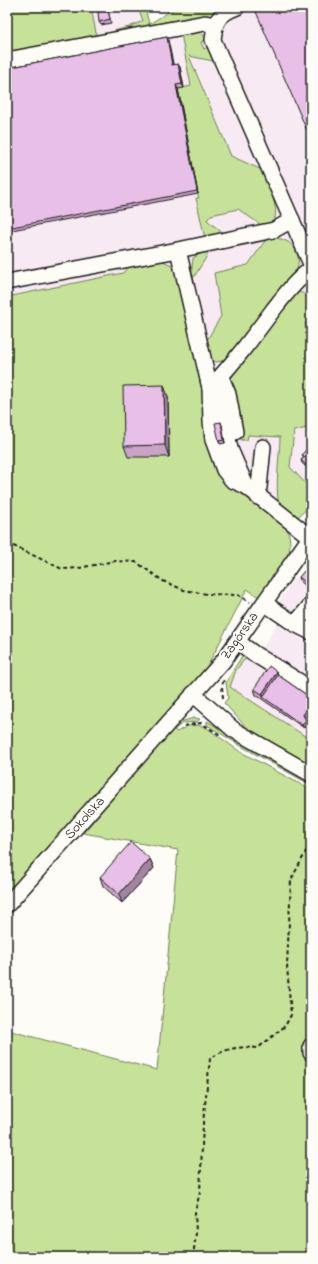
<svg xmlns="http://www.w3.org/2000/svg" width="318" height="1264" viewBox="0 0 318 1264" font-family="'Indie Flower',sans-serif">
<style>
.built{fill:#f7eaf2}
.green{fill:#c6e299;stroke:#717f5a}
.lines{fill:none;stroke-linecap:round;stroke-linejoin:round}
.minor-casing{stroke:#1c1c1c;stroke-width:18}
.path{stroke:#1c1c1c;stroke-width:2;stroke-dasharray:4 3;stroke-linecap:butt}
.minor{stroke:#fdfcf7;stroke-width:15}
.wall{fill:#c8a4c6;stroke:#1c1c1c}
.shaded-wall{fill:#a286a1;stroke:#1c1c1c}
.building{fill:#e8bfe6;stroke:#1c1c1c}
.labels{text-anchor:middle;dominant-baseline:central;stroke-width:4;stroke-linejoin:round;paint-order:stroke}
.street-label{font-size:14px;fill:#1c1c1c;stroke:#fdfcf7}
</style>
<rect width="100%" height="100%" fill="#fdfcf7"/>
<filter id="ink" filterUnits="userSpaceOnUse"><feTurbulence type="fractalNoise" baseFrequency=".025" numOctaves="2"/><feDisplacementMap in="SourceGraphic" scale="8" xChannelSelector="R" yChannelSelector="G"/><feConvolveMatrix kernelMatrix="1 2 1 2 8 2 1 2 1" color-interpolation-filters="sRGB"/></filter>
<g filter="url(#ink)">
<g class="built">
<polygon points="7,7 145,7 149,24 177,7 311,7 311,497 284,525 243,582 7,303"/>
<polygon points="295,577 306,586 311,579 311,740 230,687 236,670 245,659 256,659 278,622 281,624 290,613 277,604"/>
</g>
<g class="green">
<polygon points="7,7 91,7 97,38 14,54 7,52"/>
<polygon points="138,7 145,7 149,24 177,7 223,7 212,16 118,34 114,31 129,27 143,21"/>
<path d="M197,29L207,39L201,42L204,49L208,47L213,61L189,56L231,156L262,170C266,180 291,229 261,225L238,209L211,215L207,220L224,234L205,239L196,198H199L198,195L178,89L191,86L181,34Z"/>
<path d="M270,238C291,237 304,252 296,272L230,359L217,362L210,360L205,348L207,340L221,316L214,273L248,265L265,241Z"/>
<polygon points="205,251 210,251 194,277 191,278 193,258"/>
<path d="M161,260L174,266L178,273L220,478L286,526C299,554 277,577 262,599L247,589L202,677L7,896V297L123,273L129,266Z"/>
<path d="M298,292C313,294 311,310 311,322L305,323L311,351V427L294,431L290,467L311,489V505L298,517C292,514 284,512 280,506C274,496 280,451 280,437L248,435L247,440H241L230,385L231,378L294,294Z"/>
<polygon points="245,651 256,659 252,663 245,659 236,670 230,687 311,740 311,766 247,728 224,703 228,698 226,682"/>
<polygon points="194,718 200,719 197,722 183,723 174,730 177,732 187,726 198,725 207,728 239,751 311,790 311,1257 7,1257 7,1030 157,1070 178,850 83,833 172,728 180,722"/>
<polygon points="207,721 243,744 311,782 311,785 241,746 207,725"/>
</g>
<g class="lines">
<g class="minor-casing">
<g id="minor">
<path d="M237,7C218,14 215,21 213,40L311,264"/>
<polyline points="7,60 205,23 215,25"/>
<polyline points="178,250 210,388 225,424 230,449 246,486"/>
<polyline points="7,282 178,250 274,230 292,220"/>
<polyline points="221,377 228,394 235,432"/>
<polyline points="258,497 263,447"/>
<path d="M310,537L246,486L232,480L224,470L213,440L211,421L210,388C233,364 253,337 273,310C284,296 296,280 311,269"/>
<polyline points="264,603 295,624 311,632"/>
<polyline points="295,624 311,605"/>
<polyline points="238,642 256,655 311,689"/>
<polyline points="193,694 234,730 311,774"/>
<polyline points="7,905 224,660 311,536"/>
<polyline points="311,1046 311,1053"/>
</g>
</g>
<g class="path">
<polyline points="7,543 62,569 79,568 115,561 136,562 163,581 184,590 207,594 238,595 250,602"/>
<polyline points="223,698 222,686 224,679"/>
<polyline points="184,726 201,723 220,735"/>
<path d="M193,1257L196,1233L195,1212L200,1192L203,1123L210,1059C225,1048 239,1046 258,1048L285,1026L291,1015L287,966L291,880L311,842"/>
</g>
<use href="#minor" class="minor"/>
</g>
<g class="wall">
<polygon points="108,10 111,23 101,25 99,22"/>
<polygon points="167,37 173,65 180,67 184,88 178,89 198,194 7,231 7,68"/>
<polygon points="168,397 169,457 128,457 124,446"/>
<polygon points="221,422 225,443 220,444 219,441"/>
<polygon points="311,445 311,472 302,463 301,460 304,458 302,454"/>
<polygon points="310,576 311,580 306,586 300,581 299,577"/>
<polygon points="278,675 311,698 311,727 307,724 304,728 256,695 254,689"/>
<polygon points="150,859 154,868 122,903 103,886 100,877"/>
</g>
<g class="shaded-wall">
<polygon points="167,37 168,40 174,68 172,65"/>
<polygon points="178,64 180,67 184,88 182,84"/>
<polygon points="176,85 178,89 198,194 197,191"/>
<polygon points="164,385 168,397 169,457 165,445"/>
<polygon points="221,422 222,425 225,443 224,440"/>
<polygon points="310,576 311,580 306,586 305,582"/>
<polygon points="277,672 280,678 263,697 262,694"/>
<polygon points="306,720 307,724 304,728 302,725"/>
<polygon points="150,859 154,868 122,903 119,894"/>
</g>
<g class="building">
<polygon points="254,7 311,7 311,140"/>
<polygon points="108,10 110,19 99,22 98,12"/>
<polygon points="167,37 172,65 178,64 182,84 176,85 197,191 7,228 7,68"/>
<polygon points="164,385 165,445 124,446 123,386"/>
<polygon points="221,422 224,440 219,441 215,423"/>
<polygon points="311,445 311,470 301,460 305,457 302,454"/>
<polygon points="304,571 310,576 305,582 299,577"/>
<polygon points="269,666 277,672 262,694 254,689"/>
<polygon points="278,675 311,698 311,704 303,715 306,720 302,725 263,697"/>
<polygon points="311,704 311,720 303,715"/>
<polygon points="131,842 150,859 119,894 100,877"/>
</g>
</g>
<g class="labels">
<g class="street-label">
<text transform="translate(240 636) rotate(-55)">Zagórska</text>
<text transform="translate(85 818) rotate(-48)">Sokolska</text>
</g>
</g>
<rect width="318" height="1264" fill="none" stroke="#fdfcf7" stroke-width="24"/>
<rect x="12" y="12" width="294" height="1240" fill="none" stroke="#1c1c1c" stroke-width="1.5" filter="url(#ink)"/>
</svg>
